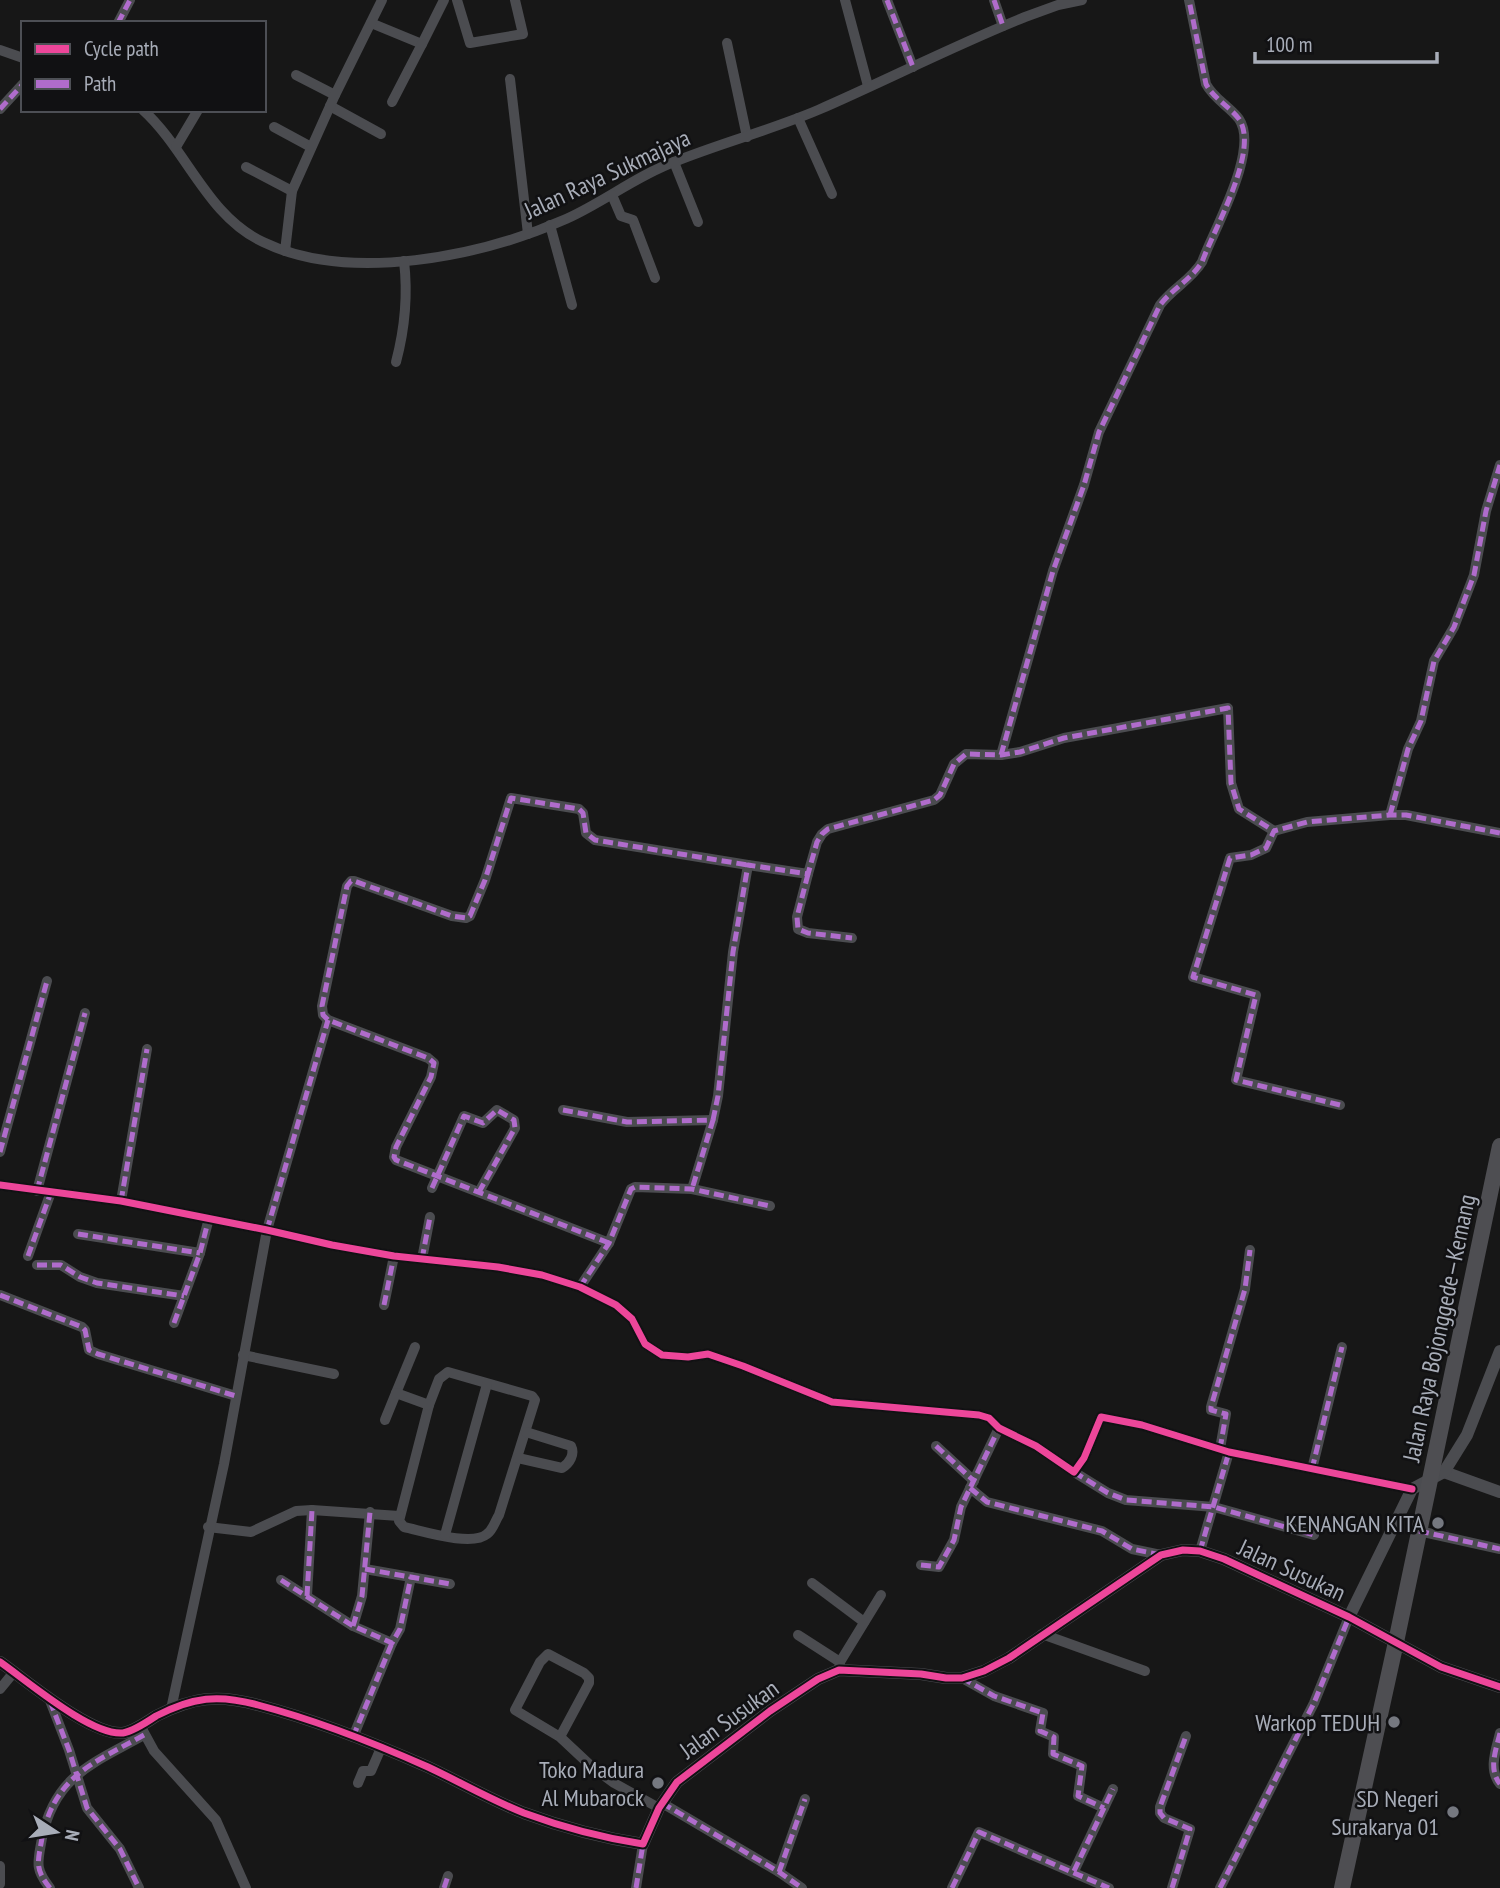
<svg xmlns="http://www.w3.org/2000/svg" width="1500" height="1888" viewBox="0 0 1500 1888" font-family="'PT Sans Narrow',sans-serif">
<style>
.lines{fill:none;stroke-linecap:round;stroke-linejoin:round}
.minor{stroke:#4b4c50;stroke-width:10}
.tertiary{stroke:#4b4c50;stroke-width:12}
.trunk{stroke:#4e4e52;stroke-width:16}
.quiet{stroke:#b06ccc;stroke-width:5;stroke-dasharray:10 5;stroke-linecap:butt}
.cycleway-casing{stroke:#111113;stroke-width:11}
.cycleway{stroke:#ed469a;stroke-width:7}
.poi-dot{fill:#757880;stroke:#111113;stroke-width:2.5}
.labels{text-anchor:middle;dominant-baseline:central;stroke-width:5;stroke-linejoin:round;paint-order:stroke}
.street-label{font-size:24px;fill:#a8adb8;stroke:#111113}
.poi-label{font-size:24px;fill:#a8adb8;stroke:#111113;text-anchor:end}
</style>
<rect width="100%" height="100%" fill="#171717"/>
<g class="lines">
<g class="minor">
<polyline points="457,0 470,43 523,34 515,0"/>
<polyline points="845,0 868,86"/>
<polyline points="887,0 913,67"/>
<polyline points="994,0 1003,26"/>
<polyline points="118,23 130,0"/>
<polyline points="371,23 422,44 444,0"/>
<polyline points="727,43 747,137"/>
<polyline points="0,50 23,58"/>
<polyline points="296,75 335,95"/>
<polyline points="510,79 528,234"/>
<polyline points="392,102 422,44"/>
<polyline points="330,106 381,134"/>
<polyline points="0,109 23,84"/>
<path d="M143,110C187,150 207,216 263,242C350,284 482,256 566,219C604,202 636,176 674,162C721,143 771,130 818,110C887,80 955,45 1025,17L1058,5L1082,0"/>
<polyline points="798,118 832,194"/>
<polyline points="274,127 311,147"/>
<polyline points="176,147 198,110"/>
<polyline points="674,162 698,222"/>
<polyline points="246,167 292,191"/>
<polyline points="612,195 621,216 633,220 655,278"/>
<polyline points="550,225 572,305"/>
<polyline points="285,251 292,191 335,95 382,0"/>
<path d="M396,362C405,328 408,295 404,261"/>
<path d="M1001,755L1053,571L1084,485L1099,432L1160,305C1173,288 1191,280 1202,262C1214,229 1260,150 1239,119C1229,106 1214,99 1206,84L1189,0"/>
<polyline points="1390,815 1408,749 1421,721 1434,661 1454,627 1474,575 1486,511 1500,465"/>
<polyline points="808,874 797,917 798,929 808,933 852,938"/>
<polyline points="1340,1105 1236,1080 1256,995 1193,977 1230,858 1251,855 1266,848 1274,831 1307,822 1390,815 1406,815 1500,833"/>
<polyline points="563,1110 627,1122 713,1120 692,1189"/>
<polyline points="713,1120 718,1096 733,952 748,865 808,874 817,842 822,834 828,829 934,800 940,795 954,764 966,754 1001,755 1020,752 1064,738 1228,708 1231,783 1239,809 1274,831"/>
<polyline points="0,1152 47,981"/>
<polyline points="0,1185 121,1201 267,1230 332,1245 394,1256 498,1267 542,1275 580,1287 616,1305 632,1319 645,1344 662,1355 688,1357 708,1354 743,1366 832,1402 979,1415 989,1418 999,1428 1036,1446 1074,1472 1084,1458 1101,1417 1142,1425 1229,1452 1412,1489"/>
<polyline points="432,1188 464,1116 483,1123 497,1110 514,1120 515,1128 479,1192"/>
<polyline points="37,1191 85,1013"/>
<polyline points="121,1201 147,1049"/>
<polyline points="78,1234 200,1253"/>
<polyline points="609,1243 396,1160 394,1157 396,1147 431,1077 434,1063 428,1058 328,1020 323,1015 322,1006 347,886 351,881 354,881 452,916 466,918 470,916 485,880 511,798 579,809 583,813 586,833 595,840 748,865"/>
<polyline points="28,1256 51,1192"/>
<polyline points="422,1259 430,1217"/>
<polyline points="37,1265 61,1265 80,1277 97,1283 184,1296"/>
<polyline points="580,1287 609,1243 631,1189 635,1187 692,1189 770,1206"/>
<polyline points="0,1295 82,1327 85,1330 89,1350 98,1354 236,1396"/>
<polyline points="384,1305 394,1256"/>
<polyline points="174,1323 200,1253 209,1218"/>
<polyline points="243,1355 334,1374"/>
<path d="M448,1372L532,1396L535,1400L499,1515C495,1521 493,1530 487,1534C472,1547 423,1531 404,1527L399,1521L429,1405L439,1379Z"/>
<polyline points="396,1393 415,1347"/>
<polyline points="385,1420 396,1393 429,1405"/>
<polyline points="936,1446 974,1481"/>
<polyline points="1220,1449 1226,1414 1211,1410 1211,1407 1245,1289 1250,1250"/>
<path d="M518,1458L562,1468C570,1463 575,1454 571,1446L526,1432"/>
<polyline points="1312,1469 1342,1347"/>
<polyline points="1074,1472 1108,1493 1126,1500 1214,1507 1314,1535"/>
<polyline points="970,1488 987,1502 1102,1531 1132,1549 1161,1555"/>
<polyline points="208,1527 251,1532 296,1511 312,1510 399,1516"/>
<polyline points="1419,1531 1500,1549"/>
<polyline points="445,1535 487,1384"/>
<polyline points="1200,1551 1229,1452"/>
<polyline points="921,1565 939,1567 954,1540 961,1507 999,1428"/>
<polyline points="365,1569 450,1584"/>
<polyline points="281,1580 353,1626 392,1643 400,1629 411,1577"/>
<polyline points="812,1583 864,1622"/>
<polyline points="307,1596 312,1510"/>
<polyline points="353,1626 362,1596 370,1512"/>
<polyline points="1042,1634 1145,1671"/>
<polyline points="798,1635 840,1662"/>
<polyline points="839,1670 840,1662 881,1595"/>
<polyline points="962,1678 994,1696 1043,1713 1040,1731 1054,1737 1053,1754 1082,1766 1078,1796 1104,1808"/>
<polyline points="0,1689 14,1672"/>
<polyline points="49,1698 69,1750 87,1808 120,1849 139,1888"/>
<polyline points="171,1709 224,1464 267,1230 328,1020"/>
<polyline points="142,1729 154,1751 216,1820 246,1888"/>
<path d="M1500,1733C1496,1750 1488,1769 1500,1784"/>
<polyline points="353,1737 392,1643"/>
<polyline points="560,1737 589,1683 589,1678 584,1673 548,1654 540,1662 515,1710 560,1737 591,1766 614,1783 659,1808"/>
<polyline points="358,1783 363,1771 371,1771 381,1748"/>
<polyline points="662,1803 779,1872 802,1888"/>
<polyline points="0,1866 0,1884"/>
<polyline points="1074,1871 1113,1789"/>
<polyline points="779,1872 805,1799"/>
<path d="M50,1888C34,1868 38,1862 42,1838C55,1775 94,1763 144,1735"/>
<polyline points="444,1888 448,1876"/>
<polyline points="636,1888 643,1844"/>
<polyline points="952,1888 979,1832 1109,1888"/>
<polyline points="1172,1888 1190,1829 1164,1818 1160,1813 1160,1807 1186,1736"/>
<polyline points="1220,1888 1314,1703 1349,1617"/>
</g>
<g class="tertiary">
<polyline points="1444,1472 1500,1492"/>
<polyline points="1349,1617 1412,1489 1444,1472 1467,1435 1500,1351"/>
<path d="M0,1662C26,1680 91,1736 123,1733C134,1731 147,1722 156,1716C193,1697 218,1694 258,1705C316,1720 374,1743 428,1767C460,1782 491,1800 524,1813C562,1827 603,1838 643,1844L659,1808L677,1782L770,1711L818,1679L839,1670L921,1674L946,1678H962L984,1671L1009,1658L1161,1555L1183,1550L1200,1551L1224,1559L1349,1617L1441,1667L1500,1687"/>
</g>
<polyline class="trunk" points="1342,1888 1396,1642 1500,1146"/>
<g class="quiet">
<polyline points="887,0 913,67"/>
<polyline points="994,0 1003,26"/>
<polyline points="118,23 130,0"/>
<polyline points="0,109 23,84"/>
<path d="M1001,755L1053,571L1084,485L1099,432L1160,305C1173,288 1191,280 1202,262C1214,229 1260,150 1239,119C1229,106 1214,99 1206,84L1189,0"/>
<polyline points="1390,815 1408,749 1421,721 1434,661 1454,627 1474,575 1486,511 1500,465"/>
<polyline points="808,874 797,917 798,929 808,933 852,938"/>
<polyline points="1340,1105 1236,1080 1256,995 1193,977 1230,858 1251,855 1266,848 1274,831 1307,822 1390,815 1406,815 1500,833"/>
<polyline points="563,1110 627,1122 713,1120 692,1189"/>
<polyline points="713,1120 718,1096 733,952 748,865 808,874 817,842 822,834 828,829 934,800 940,795 954,764 966,754 1001,755 1020,752 1064,738 1228,708 1231,783 1239,809 1274,831"/>
<polyline points="0,1152 47,981"/>
<polyline points="432,1188 464,1116 483,1123 497,1110 514,1120 515,1128 479,1192"/>
<polyline points="37,1191 85,1013"/>
<polyline points="121,1201 147,1049"/>
<polyline points="267,1230 328,1020"/>
<polyline points="78,1234 200,1253"/>
<polyline points="609,1243 396,1160 394,1157 396,1147 431,1077 434,1063 428,1058 328,1020 323,1015 322,1006 347,886 351,881 354,881 452,916 466,918 470,916 485,880 511,798 579,809 583,813 586,833 595,840 748,865"/>
<polyline points="28,1256 51,1192"/>
<polyline points="422,1259 430,1217"/>
<polyline points="37,1265 61,1265 80,1277 97,1283 184,1296"/>
<polyline points="580,1287 609,1243 631,1189 635,1187 692,1189 770,1206"/>
<polyline points="0,1295 82,1327 85,1330 89,1350 98,1354 236,1396"/>
<polyline points="384,1305 394,1256"/>
<polyline points="174,1323 200,1253 209,1218"/>
<polyline points="936,1446 974,1481"/>
<polyline points="1220,1449 1226,1414 1211,1410 1211,1407 1245,1289 1250,1250"/>
<polyline points="1312,1469 1342,1347"/>
<polyline points="1074,1472 1108,1493 1126,1500 1214,1507 1314,1535"/>
<polyline points="970,1488 987,1502 1102,1531 1132,1549 1161,1555"/>
<polyline points="1419,1531 1500,1549"/>
<polyline points="1200,1551 1229,1452"/>
<polyline points="921,1565 939,1567 954,1540 961,1507 999,1428"/>
<polyline points="365,1569 450,1584"/>
<polyline points="281,1580 353,1626 392,1643 400,1629 411,1577"/>
<polyline points="307,1596 312,1510"/>
<polyline points="353,1626 362,1596 370,1512"/>
<polyline points="962,1678 994,1696 1043,1713 1040,1731 1054,1737 1053,1754 1082,1766 1078,1796 1104,1808"/>
<polyline points="50,1701 69,1750 87,1808 120,1849 139,1888"/>
<path d="M1500,1733C1496,1750 1488,1769 1500,1784"/>
<polyline points="353,1737 392,1643"/>
<polyline points="662,1803 779,1872 802,1888"/>
<polyline points="1074,1871 1113,1789"/>
<polyline points="779,1872 805,1799"/>
<path d="M50,1888C34,1868 38,1862 42,1838C55,1775 94,1763 144,1735"/>
<polyline points="444,1888 448,1876"/>
<polyline points="636,1888 643,1844"/>
<polyline points="952,1888 979,1832 1109,1888"/>
<polyline points="1172,1888 1190,1829 1164,1818 1160,1813 1160,1807 1186,1736"/>
<polyline points="1220,1888 1314,1703 1349,1617"/>
</g>
<g class="cycleway-casing">
<g id="cycleway">
<polyline points="0,1185 121,1201 267,1230 332,1245 394,1256 498,1267 542,1275 580,1287 616,1305 632,1319 645,1344 662,1355 688,1357 708,1354 743,1366 832,1402 979,1415 989,1418 999,1428 1036,1446 1074,1472 1084,1458 1101,1417 1142,1425 1229,1452 1412,1489"/>
<path d="M0,1662C26,1680 91,1736 123,1733C134,1731 147,1722 156,1716C193,1697 218,1694 258,1705C316,1720 374,1743 428,1767C460,1782 491,1800 524,1813C562,1827 603,1838 643,1844L659,1808L677,1782L770,1711L818,1679L839,1670L921,1674L946,1678H962L984,1671L1009,1658L1161,1555L1183,1550L1200,1551L1224,1559L1349,1617L1441,1667L1500,1687"/>
</g>
</g>
<use href="#cycleway" class="cycleway"/>
</g>
<g class="poi-dot">
<circle cx="1438" cy="1523" r="7"/>
<circle cx="1394" cy="1722" r="7"/>
<circle cx="658" cy="1783" r="7"/>
<circle cx="1453" cy="1812" r="7"/>
</g>
<g class="labels">
<g class="street-label">
<text transform="translate(607 174) rotate(-25)">Jalan Raya Sukmajaya</text>
<text transform="translate(1439 1328) rotate(-78)">Jalan Raya Bojonggede—Kemang</text>
<text transform="translate(1292 1570) rotate(25)">Jalan Susukan</text>
<text transform="translate(729 1719) rotate(-36)">Jalan Susukan</text>
</g>
<g class="poi-label">
<text x="1424" y="1523">KENANGAN KITA</text>
<text x="1380" y="1722">Warkop TEDUH</text>
<text x="644" y="1769">Toko Madura<tspan x="644" dy="28">Al Mubarock</tspan></text>
<text x="1439" y="1798">SD Negeri<tspan x="1439" dy="28">Surakarya 01</tspan></text>
</g>
</g>
<rect x="21" y="21" width="245" height="91" fill="#111113" stroke="#4d4f55" stroke-width="2"/>
<rect x="35" y="44" width="35" height="10" fill="#ed469a" stroke="#4d4f55" stroke-width="2"/>
<text x="84" y="56" font-size="21" fill="#a8adb8">Cycle path</text>
<rect x="35" y="79" width="35" height="10" fill="#b06ccc" stroke="#4d4f55" stroke-width="2"/>
<text x="84" y="91" font-size="21" fill="#a8adb8">Path</text>
<g transform="translate(56 1832) rotate(102)" stroke="#111113" stroke-width="5" paint-order="stroke">
<path d="M0-5L12 26L0 18L-12 26Z" fill="#a8adb8"/>
<text y="-10" font-size="19" font-weight="bold" text-anchor="middle" fill="#a8adb8">N</text>
</g>
<path d="M1255 52v10h182v-10" fill="none" stroke="#a8adb8" stroke-width="3.5"/>
<text x="1266" y="52" font-size="21" fill="#a8adb8" stroke="#111113" stroke-width="5" paint-order="stroke">100 m</text>
</svg>
